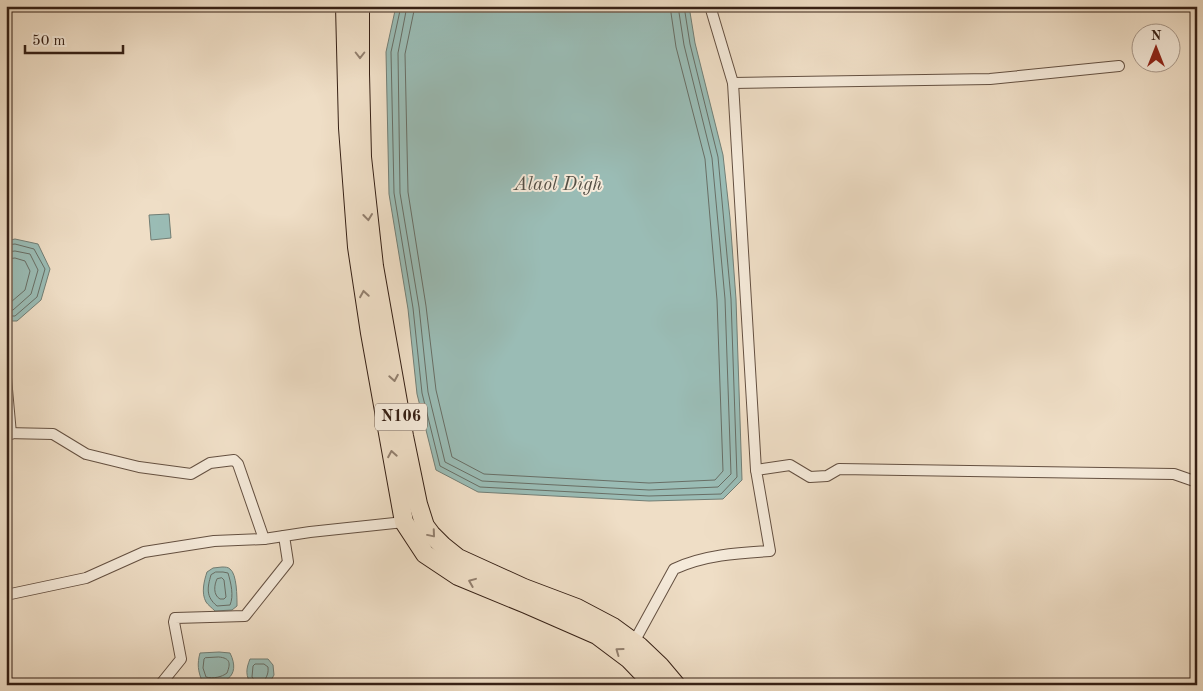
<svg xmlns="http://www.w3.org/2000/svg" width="1203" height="691" viewBox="0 0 1203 691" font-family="'Old Standard TT',serif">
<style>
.water{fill:#9abcb5;stroke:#727e75}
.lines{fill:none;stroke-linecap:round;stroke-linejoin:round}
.shore{stroke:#686e65;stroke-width:1}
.minor-casing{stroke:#645041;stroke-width:12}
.trunk-casing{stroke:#362015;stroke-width:20}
.minor{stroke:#f5eada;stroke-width:10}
.trunk{stroke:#efdec6;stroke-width:18}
.oneway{stroke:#927f6e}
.labels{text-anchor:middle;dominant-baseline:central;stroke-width:4;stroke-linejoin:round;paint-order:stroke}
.shield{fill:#f5eada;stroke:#6f5d50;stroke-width:1}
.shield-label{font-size:16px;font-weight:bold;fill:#362015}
.water-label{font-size:19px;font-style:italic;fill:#544f45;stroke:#f5eada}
</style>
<rect width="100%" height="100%" fill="#efdec6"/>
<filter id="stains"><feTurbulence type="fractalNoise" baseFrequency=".004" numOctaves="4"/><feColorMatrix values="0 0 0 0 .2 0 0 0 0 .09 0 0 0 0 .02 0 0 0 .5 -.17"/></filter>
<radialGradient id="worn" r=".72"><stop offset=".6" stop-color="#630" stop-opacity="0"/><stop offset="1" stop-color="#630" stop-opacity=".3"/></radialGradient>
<g class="water">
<polygon points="396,6 689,6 695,43 723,155 730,218 736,299 742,480 723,499 649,501 478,492 436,470 417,394 408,309 389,194 386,52"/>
<polygon points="169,214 171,238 151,240 149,215"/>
<polygon points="15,239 38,244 50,269 41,300 17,321 6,321 6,241"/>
<path d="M222,567C225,567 228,567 230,569C237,574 237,597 237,606L232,610L215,611C212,608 208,605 206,602C201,593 204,581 207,572L213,568Z"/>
<path d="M219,652L230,653C242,677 223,687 202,681C198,671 197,664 200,653Z"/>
<path d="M250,659H268L273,665L274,675L270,682L265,685H252C245,676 246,669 250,659Z"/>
</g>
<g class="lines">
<g class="shore">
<polyline points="401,6 391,52 394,193 413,308 422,393 440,466 480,487 649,496 721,494 737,477 731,299 718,157 690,44 684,6"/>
<polyline points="407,6 398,53 400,193 419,307 428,392 445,462 482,481 649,490 718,487 731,474 725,299 712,158 684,45 678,6"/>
<polyline points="415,6 405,54 408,192 426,306 436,390 452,457 484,474 649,483 715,480 723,471 717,300 705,159 676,47 670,6"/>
<polyline points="6,245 15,244 34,249 45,269 37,297 15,316 6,316"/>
<polyline points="6,252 15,251 30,254 38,270 31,294 13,310 6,310"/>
<polyline points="6,259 15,258 25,261 30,271 25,290 11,302 6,302"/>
<path d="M216,572H223L228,573C231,583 234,596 230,605L217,606C206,597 207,588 211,575Z"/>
<path d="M222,578L224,580L226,597L224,599H220C213,595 214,585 217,579Z"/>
<path d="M219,657C230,658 231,663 227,673C222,677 213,679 206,677L203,668L204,659L205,658Z"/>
<path d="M255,685V681L252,677L253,666L255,664H264L268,667C269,677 264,677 264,685"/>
</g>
<g class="minor-casing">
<g id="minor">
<polyline points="710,6 733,83 756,470"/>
<polyline points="733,83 990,79 1119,66"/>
<polyline points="6,378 11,434"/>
<polyline points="6,433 53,434 86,454 139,467 191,474 210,463 234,460 238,464 264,539 310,532 404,522"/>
<polyline points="6,595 86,578 144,552 214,541 264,539"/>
<path d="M634,642L674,569C704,555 737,553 770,551L756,470L790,465L810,477L827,476L839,469L1174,474L1197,482"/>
<polyline points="160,685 181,659 174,622 175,618 245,616 288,562 284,536"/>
</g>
</g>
<g class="trunk-casing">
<g id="trunk">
<polyline points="345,6 348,128 357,247 370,333 404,522 425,554 458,576 526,604 597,635 629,659 654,685"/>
<polyline points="360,6 360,74 362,157 374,266 404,436 418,504 425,526 431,534 443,546 458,558 524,588 577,608 613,627 639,646 660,666 676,685"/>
</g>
</g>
<use href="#minor" class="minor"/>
<use href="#trunk" class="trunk"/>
</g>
<defs><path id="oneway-chevron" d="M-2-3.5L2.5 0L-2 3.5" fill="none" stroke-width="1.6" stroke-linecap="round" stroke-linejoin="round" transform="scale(1.25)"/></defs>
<g class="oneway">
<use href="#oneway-chevron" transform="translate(360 55) rotate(90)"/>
<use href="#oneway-chevron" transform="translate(368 217) rotate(83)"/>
<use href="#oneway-chevron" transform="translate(364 294) rotate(-99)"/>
<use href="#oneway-chevron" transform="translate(394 378) rotate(80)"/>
<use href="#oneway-chevron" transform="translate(392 454) rotate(-100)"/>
<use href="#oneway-chevron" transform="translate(432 534) rotate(50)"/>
<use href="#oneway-chevron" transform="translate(472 582) rotate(-158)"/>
<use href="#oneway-chevron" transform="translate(619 651) rotate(-144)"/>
</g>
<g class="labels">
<rect class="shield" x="375" y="403.5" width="52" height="27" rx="4"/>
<g class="shield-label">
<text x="401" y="417">N106</text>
</g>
<g class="water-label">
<text x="558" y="185">Alaol Digh</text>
</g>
</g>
<rect width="1203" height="691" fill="none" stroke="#efdec6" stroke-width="25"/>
<rect x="8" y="8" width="1188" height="676" fill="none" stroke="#362015" stroke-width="2.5"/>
<rect x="12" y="12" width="1178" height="666" fill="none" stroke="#362015"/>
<g transform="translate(1156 48)"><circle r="24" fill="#f5eada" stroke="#a9998b"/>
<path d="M0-4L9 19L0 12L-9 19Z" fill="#8f2418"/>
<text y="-8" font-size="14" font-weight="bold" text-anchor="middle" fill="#362015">N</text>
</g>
<path d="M25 45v8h98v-8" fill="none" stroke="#362015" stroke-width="2.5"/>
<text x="32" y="45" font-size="15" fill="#362015" stroke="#f5eada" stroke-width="4" paint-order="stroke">50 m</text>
<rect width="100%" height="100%" filter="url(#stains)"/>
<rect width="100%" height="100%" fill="url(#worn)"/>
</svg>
